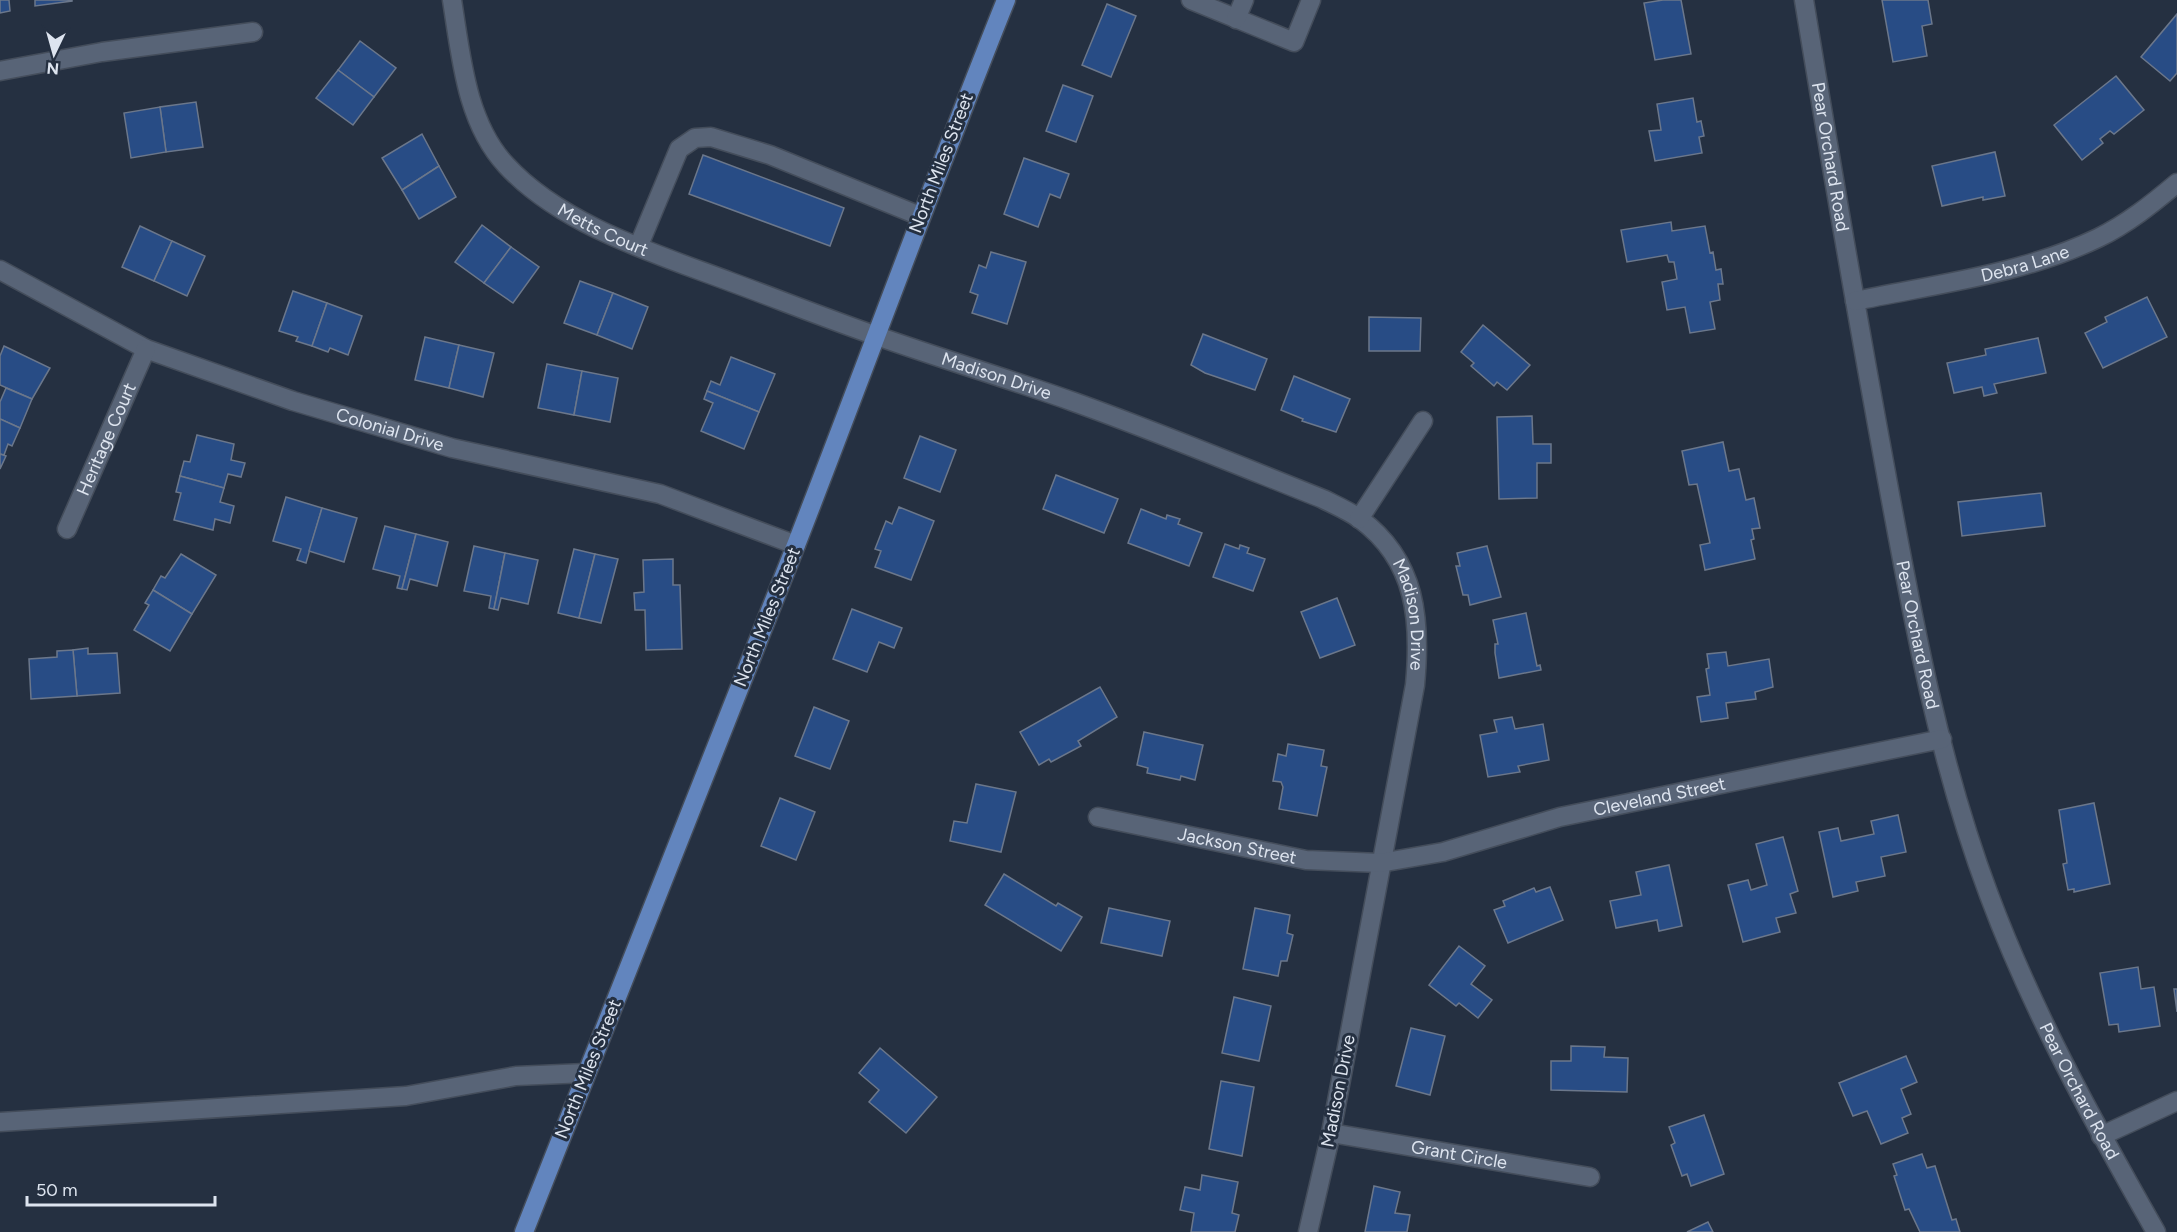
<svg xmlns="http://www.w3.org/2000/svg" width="2177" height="1232" viewBox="0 0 2177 1232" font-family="Figtree,sans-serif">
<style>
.building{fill:#284c85;stroke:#6b778b;stroke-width:1.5}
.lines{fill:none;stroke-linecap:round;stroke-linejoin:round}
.minor-casing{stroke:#444d5b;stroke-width:21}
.major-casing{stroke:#444d5b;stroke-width:21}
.minor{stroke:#586477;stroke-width:18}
.major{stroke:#6285be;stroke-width:18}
.labels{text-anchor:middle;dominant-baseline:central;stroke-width:6;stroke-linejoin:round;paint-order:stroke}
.street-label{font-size:18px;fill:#dde4ef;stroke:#253041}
</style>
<rect width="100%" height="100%" fill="#253041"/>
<g class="building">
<polygon points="0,0 9,0 10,11 0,13"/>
<polygon points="35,0 72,0 72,1 35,6"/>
<polygon points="1663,0 1681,0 1691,54 1655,60 1644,3"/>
<polygon points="1882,0 1928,0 1932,24 1922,26 1927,56 1893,62"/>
<polygon points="1107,4 1136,16 1111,77 1082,65"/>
<polygon points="2177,14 2177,73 2170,81 2141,57"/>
<polygon points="360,41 396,68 374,97 338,70"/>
<polygon points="338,70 374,97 353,125 316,98"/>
<polygon points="2116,76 2144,110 2114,134 2110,131 2100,139 2103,143 2082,160 2054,125"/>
<polygon points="1063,85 1093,96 1076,142 1046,131"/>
<polygon points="1693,98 1697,122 1701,121 1704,136 1699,137 1702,153 1655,161 1649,131 1661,130 1657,104"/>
<polygon points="196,102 203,147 166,152 160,107"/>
<polygon points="160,107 166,152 131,158 124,113"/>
<polygon points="422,134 439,166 402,190 382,158"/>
<polygon points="1995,152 2005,196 1983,200 1983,197 1942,206 1932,166"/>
<polygon points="703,155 844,208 830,246 689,194"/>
<polygon points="1024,158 1069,174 1060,198 1050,194 1038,227 1004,214"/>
<polygon points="439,166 456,197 419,219 402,190"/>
<polygon points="1671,222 1672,231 1705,226 1710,253 1713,252 1716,270 1721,269 1723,284 1718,284 1720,300 1710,302 1715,329 1690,333 1685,307 1667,310 1662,282 1677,279 1674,262 1669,262 1667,255 1627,262 1621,230"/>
<polygon points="482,225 511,247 484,283 455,262"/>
<polygon points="140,226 172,241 154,281 122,267"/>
<polygon points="172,241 205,256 187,296 154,281"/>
<polygon points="511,247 539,267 513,303 484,283"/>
<polygon points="991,252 1026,262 1007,324 972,313 978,295 970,292 979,265 986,268"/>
<polygon points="580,281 613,293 597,335 564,323"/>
<polygon points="293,291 327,303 312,346 296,341 298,337 279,331"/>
<polygon points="613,293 648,307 632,349 597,335"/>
<polygon points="2147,297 2167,337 2103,368 2085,333 2107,322 2105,317"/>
<polygon points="327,303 362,316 348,355 330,348 328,352 312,346"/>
<polygon points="1369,317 1421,318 1420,351 1369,351"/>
<polygon points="1483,325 1530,365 1507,390 1497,382 1494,386 1471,366 1474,363 1461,352"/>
<polygon points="1203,334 1267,359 1255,390 1205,373 1191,365"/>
<polygon points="425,337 459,345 449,388 415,380"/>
<polygon points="2038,338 2046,373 1994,384 1997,393 1984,396 1982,387 1954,393 1947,363 1986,355 1985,349"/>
<polygon points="459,345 494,353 483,397 449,388"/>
<polygon points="4,346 50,368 32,399 0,385 0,356"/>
<polygon points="731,357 775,374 759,412 707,391 711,381 720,385"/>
<polygon points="547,364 582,371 574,415 538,408"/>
<polygon points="582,371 618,378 610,422 574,415"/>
<polygon points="1294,376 1350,399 1336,432 1302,421 1303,419 1281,410"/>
<polygon points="6,388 32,399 20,428 0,419 0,402"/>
<polygon points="707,391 759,412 744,449 701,431 713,403 704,399"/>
<polygon points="1532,416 1533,444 1551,444 1551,463 1537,463 1537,498 1499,499 1497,417"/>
<polygon points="0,419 20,428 12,446 8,444 4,455 0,454"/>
<polygon points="197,435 234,444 231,460 245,463 241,477 228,474 224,488 180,476 184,461 190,462"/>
<polygon points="920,436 956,450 940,492 904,478"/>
<polygon points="1723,442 1729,471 1739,469 1746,500 1754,498 1760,528 1752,529 1754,539 1751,540 1755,559 1705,570 1700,545 1710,543 1697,484 1689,485 1682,451"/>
<polygon points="0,454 6,456 0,469"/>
<polygon points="1056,475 1118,499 1104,533 1043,509"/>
<polygon points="180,476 224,488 220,502 234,506 230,523 215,519 213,530 174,520 181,493 176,492"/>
<polygon points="2041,493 2045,526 1962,536 1958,502"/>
<polygon points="286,497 322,508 306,563 297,560 301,549 273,541"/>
<polygon points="899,507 934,521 911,580 875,567 881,551 875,549 886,521 892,524"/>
<polygon points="322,508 357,518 344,562 309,551"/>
<polygon points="1141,509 1166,519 1167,515 1180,519 1178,524 1202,533 1189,566 1128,543"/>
<polygon points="385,526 416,534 402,589 397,588 400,576 373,569"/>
<polygon points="416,534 448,542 437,586 410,579 407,590 402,589"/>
<polygon points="1225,544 1239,549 1240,545 1249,548 1247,553 1265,559 1253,591 1213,577"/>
<polygon points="474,546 505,553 494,609 489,608 491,596 464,591"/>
<polygon points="1487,546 1501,597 1470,605 1468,595 1463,595 1456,566 1460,566 1457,553"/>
<polygon points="574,549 595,554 579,618 558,613"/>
<polygon points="505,553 538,560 528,604 501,598 498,610 494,609"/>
<polygon points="181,554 216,575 192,614 153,590 161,576 165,578"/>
<polygon points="595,554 618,559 601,623 579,618"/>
<polygon points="673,559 673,585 680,585 682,649 646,650 645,610 635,610 634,593 644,592 643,560"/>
<polygon points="153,590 192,614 170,651 134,630 149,605 145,603"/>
<polygon points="1337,598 1355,645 1320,658 1301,612"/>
<polygon points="852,609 902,628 894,648 879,642 867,672 833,659"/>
<polygon points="1526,613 1537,666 1540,665 1541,670 1499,678 1495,653 1495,644 1498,644 1493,620"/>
<polygon points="88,648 88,654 117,653 120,693 77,696 73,650"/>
<polygon points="73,650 77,696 31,699 29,659 57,657 57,651"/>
<polygon points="1726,652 1728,666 1769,659 1773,687 1755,692 1756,699 1726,703 1728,718 1701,722 1697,697 1710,695 1706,669 1709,668 1707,654"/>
<polygon points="1100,687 1117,717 1078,741 1081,746 1051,762 1049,759 1039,765 1020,732"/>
<polygon points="814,707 849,721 830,769 795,756"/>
<polygon points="1512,717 1515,729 1543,724 1549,760 1518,766 1520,772 1488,777 1480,735 1497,732 1494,720"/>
<polygon points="1144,732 1203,745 1195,780 1181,776 1180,780 1147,773 1148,768 1137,765"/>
<polygon points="1288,744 1324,750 1321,766 1327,767 1317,816 1279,809 1283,787 1281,782 1273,781 1278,754 1286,756"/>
<polygon points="976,784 1016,792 1001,852 950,841 954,821 967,823"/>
<polygon points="780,798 815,812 796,860 761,846"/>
<polygon points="2094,803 2110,884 2074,892 2074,889 2068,890 2063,864 2067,863 2059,810"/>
<polygon points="1898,815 1906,852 1881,857 1885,876 1856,882 1858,891 1833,897 1819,832 1838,828 1841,841 1874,834 1871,821"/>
<polygon points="1783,837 1798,891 1790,894 1796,913 1776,918 1780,932 1743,942 1728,885 1748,880 1751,890 1767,885 1756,844"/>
<polygon points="1669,865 1682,926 1659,931 1657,920 1616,928 1610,901 1641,895 1636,872"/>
<polygon points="1004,874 1056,906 1058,903 1082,917 1061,951 985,905"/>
<polygon points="1550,887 1563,920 1508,943 1494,910 1505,906 1503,901 1534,888 1536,892"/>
<polygon points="1109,908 1170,921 1162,956 1101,943"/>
<polygon points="1255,908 1290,915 1287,933 1293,935 1287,961 1281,961 1278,976 1243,969"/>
<polygon points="1459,946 1485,966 1471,984 1492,1000 1478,1018 1459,1003 1456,1006 1429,985"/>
<polygon points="2138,967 2141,989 2154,987 2160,1026 2119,1032 2118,1024 2109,1025 2100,973"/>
<polygon points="2174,989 2177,989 2177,1012"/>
<polygon points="1234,997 1271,1006 1259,1061 1222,1053"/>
<polygon points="1411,1028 1445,1036 1430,1095 1396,1086"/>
<polygon points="1571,1046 1605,1047 1604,1057 1628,1058 1627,1092 1551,1090 1551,1061 1571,1061"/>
<polygon points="880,1048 937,1097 906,1133 869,1102 879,1090 859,1073"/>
<polygon points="1906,1056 1917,1082 1901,1089 1911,1114 1902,1118 1908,1133 1881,1144 1867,1111 1853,1116 1839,1083"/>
<polygon points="1221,1081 1254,1087 1242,1156 1209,1149"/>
<polygon points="1704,1115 1724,1174 1691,1186 1687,1174 1682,1176 1671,1145 1675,1143 1669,1127"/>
<polygon points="1922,1154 1927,1168 1935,1166 1952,1220 1956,1219 1960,1232 1920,1232 1909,1209 1905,1210 1894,1176 1897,1175 1893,1164"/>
<polygon points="1202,1175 1238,1182 1232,1213 1239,1215 1235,1232 1191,1232 1194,1213 1180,1210 1185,1187 1200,1190"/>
<polygon points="1374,1186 1400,1192 1395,1213 1410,1215 1407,1232 1365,1232"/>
<polygon points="1708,1222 1713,1232 1687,1232"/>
</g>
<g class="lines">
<g class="minor-casing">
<g id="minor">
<path id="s1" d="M452,0C461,56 466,122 506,165C561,225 656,254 731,282C780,300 828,319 877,336C942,359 1009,379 1074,402C1158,432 1240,466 1323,499C1335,505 1349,511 1360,519C1417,561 1421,621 1415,685L1331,1133L1308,1232"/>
<polyline points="1191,0 1294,42 1311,0"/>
<path id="s2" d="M1804,0C1830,158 1857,316 1886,473C1912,615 1938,760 1989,895C2033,1013 2094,1123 2156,1232"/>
<polyline points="1236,19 1244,0"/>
<polyline points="0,71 102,52 253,32"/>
<polyline points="639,245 679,149 695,138 711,137 770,155 920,216"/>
<path id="s3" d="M0,270L146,349L293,401L452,448L660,494L796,545"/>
<path id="s4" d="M1855,301C1936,284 2023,274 2098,238C2127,224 2152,204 2177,183"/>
<polyline points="1359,519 1423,421"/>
<path id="s5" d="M67,529L146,349"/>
<path id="s6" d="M1098,817L1306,860L1380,863L1443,852L1560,817L1942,739"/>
<polyline points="0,1122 406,1096 516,1076 586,1073"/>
<path id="s7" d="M1331,1133L1590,1177"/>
<polyline points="2101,1136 2177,1101"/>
</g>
</g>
<g class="major-casing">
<path id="major" d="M524,1232C614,1001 708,771 798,540C868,360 934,179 1006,0"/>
</g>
<use href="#minor" class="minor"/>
<use href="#major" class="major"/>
</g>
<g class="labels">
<g class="street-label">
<text stroke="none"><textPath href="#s2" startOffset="159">Pear Orchard Road</textPath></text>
<text transform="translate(941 163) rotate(-69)">North Miles Street</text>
<text stroke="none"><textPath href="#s1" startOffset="294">Metts Court</textPath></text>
<text stroke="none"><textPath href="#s4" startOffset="174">Debra Lane</textPath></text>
<text stroke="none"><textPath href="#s1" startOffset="714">Madison Drive</textPath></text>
<text stroke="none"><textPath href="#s3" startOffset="423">Colonial Drive</textPath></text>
<text stroke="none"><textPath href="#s5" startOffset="98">Heritage Court</textPath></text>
<text stroke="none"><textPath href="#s1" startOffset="1218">Madison Drive</textPath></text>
<text transform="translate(767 617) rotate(-68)">North Miles Street</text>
<text stroke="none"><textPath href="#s2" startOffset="645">Pear Orchard Road</textPath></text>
<text stroke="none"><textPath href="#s6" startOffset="574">Cleveland Street</textPath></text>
<text stroke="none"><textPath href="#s6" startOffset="142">Jackson Street</textPath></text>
<text transform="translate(588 1069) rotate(-68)">North Miles Street</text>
<text transform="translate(1338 1091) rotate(-79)">Madison Drive</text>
<text stroke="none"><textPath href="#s2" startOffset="1131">Pear Orchard Road</textPath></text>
<text stroke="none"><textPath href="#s7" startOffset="130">Grant Circle</textPath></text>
</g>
</g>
<g transform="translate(54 54) rotate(185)" stroke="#253041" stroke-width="4.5" paint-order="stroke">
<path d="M0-4.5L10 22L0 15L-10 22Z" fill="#dde4ef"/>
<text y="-9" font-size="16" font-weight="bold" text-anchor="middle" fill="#dde4ef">N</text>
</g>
<path d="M27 1196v9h188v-9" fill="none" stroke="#dde4ef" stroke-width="3"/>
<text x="36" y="1196" font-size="18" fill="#dde4ef" stroke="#253041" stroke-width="4.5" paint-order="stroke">50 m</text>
</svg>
